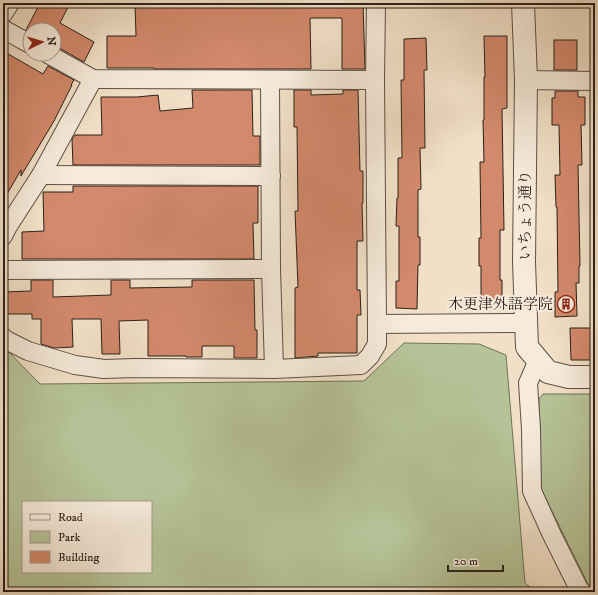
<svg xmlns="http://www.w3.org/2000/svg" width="598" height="595" viewBox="0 0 598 595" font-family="'IM FELL DW Pica','Noto Serif JP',serif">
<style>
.green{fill:#b6c398;stroke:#707258;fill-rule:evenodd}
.building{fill:#d3896c;stroke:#2b2019}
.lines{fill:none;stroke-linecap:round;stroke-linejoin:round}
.minor-casing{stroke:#5c5044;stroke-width:20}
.tertiary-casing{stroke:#5c5044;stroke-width:24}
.minor{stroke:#f6ebdb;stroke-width:18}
.tertiary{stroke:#f6ebdb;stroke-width:22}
.labels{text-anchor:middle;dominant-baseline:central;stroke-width:4;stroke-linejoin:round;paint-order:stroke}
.street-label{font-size:15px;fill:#2b2019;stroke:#f6ebdb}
.poi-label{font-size:15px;fill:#2b2019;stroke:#f6ebdb;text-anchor:end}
</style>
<rect width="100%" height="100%" fill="#f1e0c7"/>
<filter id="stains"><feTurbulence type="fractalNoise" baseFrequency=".005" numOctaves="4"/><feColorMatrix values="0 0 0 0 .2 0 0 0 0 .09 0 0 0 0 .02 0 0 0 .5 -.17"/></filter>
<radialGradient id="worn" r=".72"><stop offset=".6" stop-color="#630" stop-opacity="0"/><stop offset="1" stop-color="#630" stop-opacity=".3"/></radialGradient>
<g class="green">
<path d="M404,343L479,344L506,355L525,583L536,592H3V346L40,384L364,381ZM23,502H151V572H23Z"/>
<polygon points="543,394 595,394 595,592 592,592 539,485 539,399"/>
</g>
<g class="building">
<polygon points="40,3 70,3 60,23 94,42 84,62 54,45 54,30 30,30 30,32 26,30"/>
<polygon points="135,3 363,3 365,69 342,69 342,18 310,18 311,69 154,69 154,68 107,68 107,36 136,36"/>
<polygon points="484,36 507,36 507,108 502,109 504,230 500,230 500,280 502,280 502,307 481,307 481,266 479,266 479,238 481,238 480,162 484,162 483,120 484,120 484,77 485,77"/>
<polygon points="426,38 427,70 424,70 425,148 420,148 421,189 418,190 418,237 420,237 420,265 418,265 417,309 396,308 396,281 399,281 399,226 396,226 397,198 398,198 398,158 402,158 401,80 404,80 404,39"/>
<rect x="554" y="40" width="23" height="30"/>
<polygon points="3,51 43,74 48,66 74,80 71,85 72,85 54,121 21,176 21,170 3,201"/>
<polygon points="192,90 252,90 253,136 260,136 260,165 73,165 72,139 75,135 102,135 101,97 137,97 158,95 160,111 193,108"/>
<polygon points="294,90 311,90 311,95 343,94 343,90 358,90 360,171 363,171 363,203 362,203 363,241 357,241 357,290 360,290 361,315 357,315 357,353 318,353 318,356 295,358 295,288 298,287 295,211 298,211 297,127 294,127"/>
<polygon points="555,91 578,91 578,97 585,97 585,125 581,125 582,165 578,165 580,266 579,266 579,283 576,283 577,316 555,317 555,292 558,292 557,207 556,207 555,175 560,175 559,125 552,125 552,98 555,98"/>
<polygon points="73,186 258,186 258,223 253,223 254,259 22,259 22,232 44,231 43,192 73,192"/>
<polygon points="31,280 53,280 53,297 111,295 111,280 130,280 130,288 192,287 192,280 254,280 255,330 257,330 257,358 234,358 234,346 202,346 202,357 186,357 186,356 148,356 148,320 119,321 120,354 102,354 101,319 72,319 73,347 54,348 41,344 41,319 32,319 32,314 3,314 3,292 31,291"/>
<polygon points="570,328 592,328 592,360 571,360"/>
</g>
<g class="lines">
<g class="minor-casing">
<g id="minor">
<polyline points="3,14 10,3"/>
<polyline points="3,29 30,44"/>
<polyline points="48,54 93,79 375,80"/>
<polyline points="270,80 271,269 274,369"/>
<polyline points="526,80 595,81"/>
<polyline points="41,175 271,176"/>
<polyline points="3,236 8,226 41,175 93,79"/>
<polyline points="3,270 271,269"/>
<polyline points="377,324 526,323"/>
<polyline points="3,337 6,340 28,351 75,365 104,369 135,368 274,369 361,365 370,356 377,344 377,324 375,80 376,3"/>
<polyline points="538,360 528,383 531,429 532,491 552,535 579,589 582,592"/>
</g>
</g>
<g class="tertiary-casing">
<polyline id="tertiary" points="523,3 526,80 524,262 527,347 548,372 569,377 595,377"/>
</g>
<use href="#minor" class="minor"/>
<use href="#tertiary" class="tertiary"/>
</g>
<defs>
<g id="building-ring" transform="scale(0.9)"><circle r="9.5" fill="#f6ebdb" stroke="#8f2418" stroke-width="1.5"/><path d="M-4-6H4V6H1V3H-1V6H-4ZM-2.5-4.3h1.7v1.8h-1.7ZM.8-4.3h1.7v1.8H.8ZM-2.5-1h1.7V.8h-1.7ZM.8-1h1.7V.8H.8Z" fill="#8f2418"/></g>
</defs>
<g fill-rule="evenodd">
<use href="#building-ring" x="566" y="304"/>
</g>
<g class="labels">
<g class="street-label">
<text transform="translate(525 215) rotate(-90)">いちょう通り</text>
</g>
<g class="poi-label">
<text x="553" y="304">木更津外語学院</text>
</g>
</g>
<rect width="598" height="595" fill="none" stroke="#f1e0c7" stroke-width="16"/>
<rect x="4" y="4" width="590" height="587" fill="none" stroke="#2b2019" stroke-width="2"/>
<rect x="8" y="8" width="582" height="579" fill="none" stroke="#2b2019"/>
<rect x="22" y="501" width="130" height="72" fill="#f6ebdb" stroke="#a59a8d"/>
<rect x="30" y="514" width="20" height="6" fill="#f6ebdb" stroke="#a59a8d"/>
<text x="58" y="521" font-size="12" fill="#2b2019">Road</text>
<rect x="30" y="531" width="20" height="12" fill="#b6c398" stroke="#a59a8d"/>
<text x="58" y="541" font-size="12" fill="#2b2019">Park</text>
<rect x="30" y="551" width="20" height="12" fill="#d3896c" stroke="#a59a8d"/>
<text x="58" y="561" font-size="12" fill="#2b2019">Building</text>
<g transform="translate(42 42) rotate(85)"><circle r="19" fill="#f6ebdb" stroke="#a59a8d"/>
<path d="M0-3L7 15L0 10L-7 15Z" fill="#8f2418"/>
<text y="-6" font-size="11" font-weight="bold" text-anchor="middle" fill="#2b2019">N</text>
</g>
<path d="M448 565v6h55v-6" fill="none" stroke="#2b2019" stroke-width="2"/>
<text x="454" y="565" font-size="12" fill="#2b2019" stroke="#f6ebdb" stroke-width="3" paint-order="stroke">20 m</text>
<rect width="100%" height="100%" filter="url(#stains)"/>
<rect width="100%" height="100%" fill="url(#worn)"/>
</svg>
